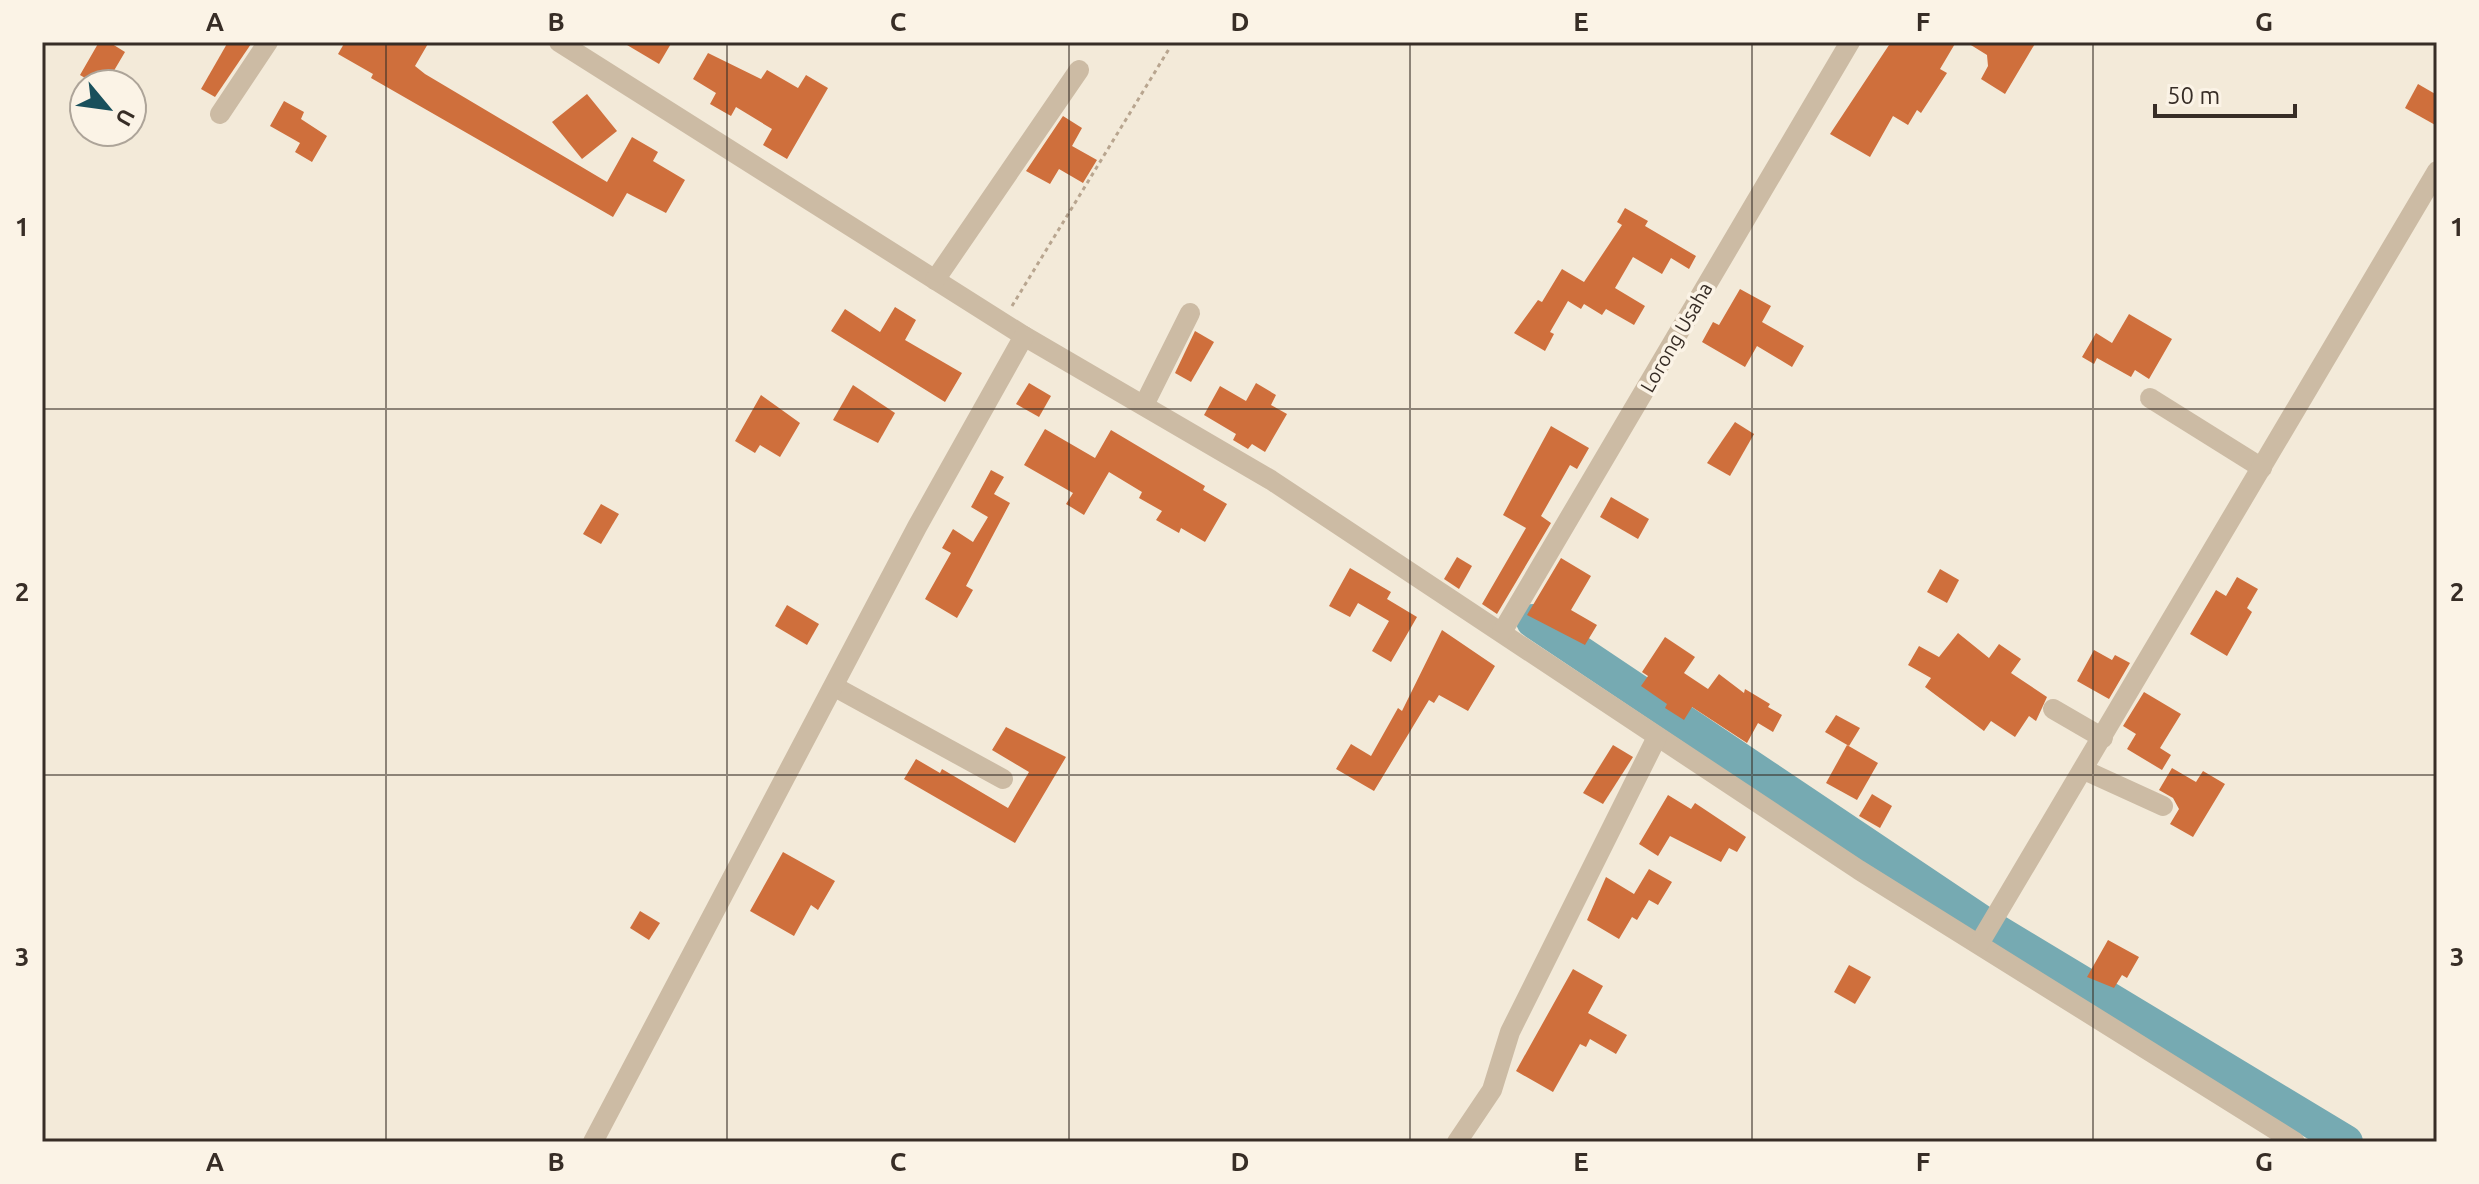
<svg xmlns="http://www.w3.org/2000/svg" width="2479" height="1184" viewBox="0 0 2479 1184" font-family="Ubuntu,sans-serif">
<style>
.lines{fill:none;stroke-linecap:round;stroke-linejoin:round}
.river{stroke:#76aab2;stroke-width:34}
.building{fill:#cf6f3c}
.path{stroke:#b8a58f;stroke-width:3;stroke-dasharray:4 4;stroke-linecap:butt}
.minor{stroke:#ccbba4;stroke-width:20}
.grid{fill:none;stroke:#372d26;stroke-width:2;stroke-opacity:0.55}
.labels{text-anchor:middle;dominant-baseline:central;stroke-width:7;stroke-linejoin:round;paint-order:stroke}
.street-label{font-size:20px;fill:#372d26;stroke:#fbf3e6}
.neatline{fill:none;stroke:#372d26;stroke-width:3}
.grid-label{font-size:26px;text-anchor:middle;font-weight:bold;fill:#372d26}
</style>
<rect width="100%" height="100%" fill="#f3ead9"/>
<g class="lines">
<polyline class="river" points="1533,621 1988,926 2346,1142"/>
</g>
<g class="building">
<polygon points="99,42 109,42 125,52 112,74 128,84 95,84 80,75"/>
<polygon points="228,42 251,44 215,97 201,89"/>
<polygon points="345,42 429,42 415,66 425,74 607,182 632,137 658,152 653,161 685,180 666,213 627,193 613,217 371,78 373,74 338,54"/>
<polygon points="622,42 672,42 659,64"/>
<polygon points="1891,42 1956,42 1940,69 1947,73 1921,113 1917,110 1908,125 1893,116 1870,157 1830,134"/>
<polygon points="1966,42 2036,42 2005,94 1981,79 1988,66 1987,55"/>
<polygon points="708,53 761,79 767,70 798,88 806,75 828,88 787,159 763,145 772,129 736,107 731,116 710,104 716,93 693,79"/>
<polygon points="2418,84 2437,95 2437,126 2405,108"/>
<polygon points="587,94 617,131 582,159 552,122"/>
<polygon points="284,101 304,112 301,119 327,136 312,162 295,152 300,143 270,126"/>
<polygon points="1063,116 1082,128 1072,146 1097,160 1083,183 1059,169 1050,184 1026,171"/>
<polygon points="1625,208 1648,221 1645,226 1696,256 1689,269 1671,258 1662,274 1633,257 1615,288 1645,306 1634,325 1606,309 1602,315 1584,304 1581,309 1568,301 1550,332 1554,334 1545,351 1514,333 1538,300 1542,302 1562,269 1584,282 1622,225 1617,222"/>
<polygon points="1740,289 1771,306 1762,322 1804,346 1792,367 1757,346 1745,367 1702,342 1713,322 1719,325"/>
<polygon points="895,307 916,320 905,340 962,373 945,402 831,331 845,309 880,332"/>
<polygon points="2129,314 2172,339 2149,379 2135,370 2131,377 2097,358 2094,364 2082,357 2096,333 2112,343"/>
<polygon points="1195,331 1214,342 1191,382 1175,373"/>
<polygon points="1029,383 1051,396 1039,417 1016,404"/>
<polygon points="1256,383 1276,395 1271,405 1287,414 1265,452 1252,444 1248,449 1233,440 1236,434 1204,415 1220,386 1246,401"/>
<polygon points="853,385 895,413 878,443 833,420"/>
<polygon points="761,395 800,423 780,457 760,445 755,453 735,441"/>
<polygon points="1735,422 1754,434 1730,476 1707,463"/>
<polygon points="1551,426 1589,448 1577,469 1570,465 1541,516 1551,523 1497,614 1482,604 1526,528 1503,515"/>
<polygon points="1045,429 1095,458 1111,430 1205,486 1203,490 1227,504 1205,542 1181,528 1179,533 1156,520 1162,511 1139,498 1142,492 1109,472 1084,515 1066,504 1073,493 1024,465"/>
<polygon points="991,470 1004,477 994,494 1010,503 966,586 973,590 957,618 925,599 951,553 942,548 953,529 973,542 988,517 971,507"/>
<polygon points="1611,497 1649,519 1638,539 1600,517"/>
<polygon points="601,504 619,514 601,544 583,534"/>
<polygon points="1457,557 1472,566 1459,589 1444,579"/>
<polygon points="1561,558 1591,576 1571,610 1597,625 1585,645 1527,615"/>
<polygon points="1350,568 1391,592 1387,599 1417,617 1391,662 1372,651 1389,621 1358,603 1350,617 1329,606"/>
<polygon points="1940,569 1959,580 1947,603 1927,592"/>
<polygon points="2237,577 2258,589 2247,608 2252,612 2227,656 2190,634 2216,590 2226,596"/>
<polygon points="787,605 819,624 807,645 775,626"/>
<polygon points="1442,630 1495,666 1468,711 1439,695 1434,703 1429,700 1374,791 1336,769 1351,744 1371,756 1398,708 1402,711"/>
<polygon points="1958,633 1989,658 1999,644 2021,659 2011,673 2047,697 2036,721 2029,716 2015,737 1991,721 1984,731 1925,687 1931,678 1908,665 1919,646 1939,657"/>
<polygon points="1665,637 1695,657 1684,673 1708,689 1719,674 1744,693 1745,689 1770,704 1768,707 1782,715 1773,732 1758,723 1747,743 1692,707 1684,720 1665,708 1667,704 1641,686 1648,676 1642,672"/>
<polygon points="2094,650 2112,660 2115,655 2130,663 2109,699 2077,681"/>
<polygon points="2144,692 2181,714 2160,748 2171,755 2162,770 2127,749 2136,734 2123,726"/>
<polygon points="1836,715 1860,728 1849,746 1825,732"/>
<polygon points="1006,727 1066,757 1015,843 904,779 916,759 940,773 942,769 1008,808 1029,772 992,750"/>
<polygon points="1613,745 1633,757 1603,804 1583,793"/>
<polygon points="1847,745 1878,763 1857,800 1826,783"/>
<polygon points="2172,768 2196,782 2203,771 2225,784 2193,837 2170,824 2179,809 2173,798 2159,790"/>
<polygon points="1872,794 1892,806 1880,828 1859,816"/>
<polygon points="1668,795 1691,809 1695,803 1746,837 1737,852 1729,848 1721,862 1670,836 1658,856 1639,844"/>
<polygon points="783,852 835,881 818,910 811,905 794,936 750,911"/>
<polygon points="1649,869 1672,882 1658,905 1649,900 1637,920 1632,917 1619,939 1587,920 1606,877 1634,894"/>
<polygon points="640,911 660,923 649,940 630,928"/>
<polygon points="2108,940 2139,957 2127,978 2122,975 2114,988 2087,977"/>
<polygon points="1849,965 1871,977 1855,1004 1834,992"/>
<polygon points="1573,969 1603,986 1588,1013 1627,1035 1616,1054 1590,1039 1586,1047 1580,1044 1553,1092 1516,1071"/>
</g>
<g class="lines">
<polyline class="path" points="1012,306 1169,49"/>
<g class="minor">
<polyline points="559,42 1024,336 1271,480 1859,870 2295,1142"/>
<polyline points="220,114 268,42"/>
<polyline points="935,280 1079,70"/>
<polyline points="2150,398 2262,468"/>
<polyline points="1144,405 1190,313"/>
<polyline points="1502,632 1850,42"/>
<polyline points="835,687 1003,779"/>
<polyline points="2053,709 2103,738"/>
<polyline points="2084,770 2163,806"/>
<polyline points="1979,944 2437,171"/>
<polyline points="593,1142 917,527 1024,336"/>
<polyline points="1457,1142 1492,1090 1510,1032 1657,737"/>
</g>
</g>
<path class="grid" d="M386,42V1142M727,42V1142M1069,42V1142M1410,42V1142M1752,42V1142M2093,42V1142M42,409H2437M42,775H2437"/>
<g class="labels">
<g class="street-label">
<text transform="translate(1676 337) rotate(-60)">Lorong Usaha</text>
</g>
</g>
<rect width="2479" height="1184" fill="none" stroke="#fbf3e6" stroke-width="88"/>
<g transform="translate(108 108) rotate(119)"><circle r="38" fill="#fbf3e6" stroke="#ada499" stroke-width="2"/>
<path d="M0-6L14 30L0 20L-14 30Z" fill="#19505c"/>
<text y="-12" font-size="22" font-weight="bold" text-anchor="middle" fill="#372d26">U</text>
</g>
<path d="M2155 104v12h140v-12" fill="none" stroke="#372d26" stroke-width="4"/>
<text x="2167" y="104" font-size="24" fill="#372d26" stroke="#fbf3e6" stroke-width="6" paint-order="stroke">50 m</text>
<rect x="44" y="44" width="2391" height="1096" class="neatline"/>
<g class="grid-label">
<text x="215" y="31">A</text>
<text x="556" y="31">B</text>
<text x="898" y="31">C</text>
<text x="1240" y="31">D</text>
<text x="1581" y="31">E</text>
<text x="1923" y="31">F</text>
<text x="2264" y="31">G</text>
<text x="22" y="236">1</text>
<text x="2457" y="236">1</text>
<text x="22" y="601">2</text>
<text x="2457" y="601">2</text>
<text x="22" y="966">3</text>
<text x="2457" y="966">3</text>
<text x="215" y="1171">A</text>
<text x="556" y="1171">B</text>
<text x="898" y="1171">C</text>
<text x="1240" y="1171">D</text>
<text x="1581" y="1171">E</text>
<text x="1923" y="1171">F</text>
<text x="2264" y="1171">G</text>
</g>
</svg>
